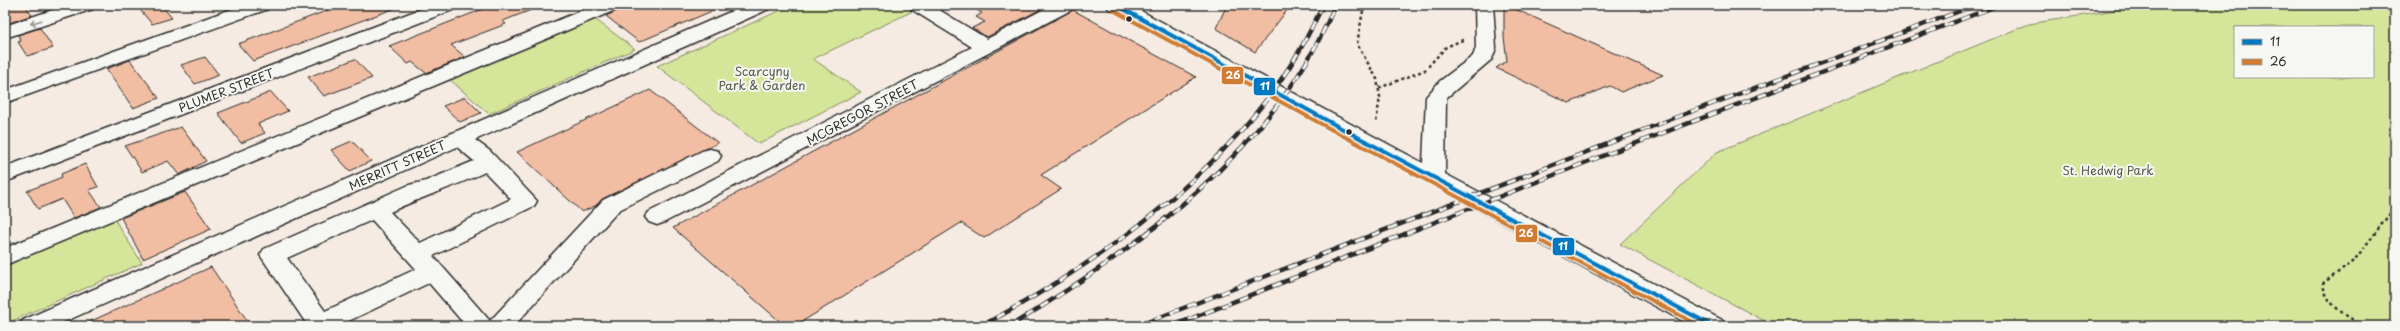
<svg xmlns="http://www.w3.org/2000/svg" width="2400" height="331" viewBox="0 0 2400 331" font-family="'Playpen Sans',sans-serif">
<style>
.green{fill:#d5e69a;stroke:#808862;fill-rule:evenodd}
.building{fill:#f1bda3;stroke:#2b2b2b}
.lines{fill:none;stroke-linecap:round;stroke-linejoin:round}
.minor-casing{stroke:#2b2b2b;stroke-width:3}
.path{stroke:#2b2b2b;stroke-width:2.5;stroke-dasharray:3 3;stroke-linecap:butt}
.minor{fill:#f6f6f2;fill-rule:evenodd}
.rail-casing{stroke:#2b2b2b;stroke-width:4.5}
.rail{stroke:#f6f6f2;stroke-width:3;stroke-dasharray:9;stroke-linecap:butt}
.bus-1-casing{stroke:#f6f6f2;stroke-width:7}
.bus-2-casing{stroke:#f6f6f2;stroke-width:7}
.bus-1{stroke:#0079c2;stroke-width:4}
.bus-2{stroke:#d07c32;stroke-width:4}
.oneway{stroke:#90908e}
.bus-dot{fill:#2b2b2b;stroke:#f6f6f2;stroke-width:1.5}
.labels{text-anchor:middle;dominant-baseline:central;stroke-width:4;stroke-linejoin:round;paint-order:stroke}
.park-label{font-size:12px;fill:#565a47;stroke:#f6f6f2}
.street-label{font-size:12px;fill:#2b2b2b;stroke:#f6f6f2}
.line-badge{stroke:#f6f6f2;stroke-width:1.5}
.badge-label{font-size:11px;text-anchor:middle;font-weight:bold;fill:#fff}
</style>
<rect width="100%" height="100%" fill="#f5ebe2"/>
<filter id="ink" filterUnits="userSpaceOnUse"><feTurbulence type="fractalNoise" baseFrequency=".025" numOctaves="2"/><feDisplacementMap in="SourceGraphic" scale="8" xChannelSelector="R" yChannelSelector="G"/><feConvolveMatrix kernelMatrix="1 2 1 2 8 2 1 2 1" color-interpolation-filters="sRGB"/></filter>
<g filter="url(#ink)">
<g class="green">
<polygon points="792,5 913,5 919,8 813,59 861,92 759,144 657,66"/>
<path d="M2196,5H2318L2395,9V326H1774L1620,244L1717,152L2029,24L2121,9ZM2235,27H2373V77H2235Z"/>
<polygon points="592,17 635,49 489,114 448,78"/>
<polygon points="113,217 142,263 5,324 5,262"/>
</g>
<g class="building">
<polygon points="5,5 25,5 32,15 9,23 5,18"/>
<polygon points="136,5 161,5 172,18 152,24"/>
<polygon points="342,5 401,6 253,61 238,44"/>
<polygon points="493,5 541,6 503,21 506,24 451,45 465,57 426,73 412,62 408,64 389,46"/>
<polygon points="621,5 726,5 639,42 606,16 619,10"/>
<polygon points="968,5 1049,5 987,37 972,28 985,22 976,17 982,13"/>
<polygon points="1227,5 1291,5 1255,52 1216,28"/>
<polygon points="1504,5 1506,5 1663,75 1621,92 1610,86 1569,103 1496,68 1507,61 1504,37"/>
<polygon points="1073,10 1196,77 1041,175 1061,189 984,238 961,223 795,326 785,326 673,228"/>
<polygon points="40,28 53,48 27,56 18,42 21,41 18,35"/>
<polygon points="205,57 219,75 195,84 181,65"/>
<polygon points="355,59 372,78 324,96 308,77"/>
<polygon points="130,60 159,98 133,108 106,69"/>
<polygon points="650,90 718,143 602,199 597,205 582,212 517,152"/>
<polygon points="271,92 288,111 258,124 265,133 241,143 218,113"/>
<polygon points="465,97 481,113 460,122 443,106"/>
<polygon points="181,127 206,161 179,175 168,161 142,172 125,146"/>
<polygon points="352,141 371,161 350,171 331,150"/>
<polygon points="85,164 98,187 89,190 101,207 74,218 62,199 38,209 27,191 62,177 61,174"/>
<polygon points="185,192 211,229 143,259 121,218"/>
<polygon points="211,267 251,326 80,326"/>
</g>
<g class="lines">
<g class="minor-casing">
<g id="minor">
<polygon points="67,5 95,5 93,9 5,38 5,26"/>
<polygon points="243,5 270,5 268,9 5,103 5,90"/>
<polygon points="431,5 457,5 455,9 5,182 5,167"/>
<polygon points="595,5 620,5 618,9 5,265 5,248"/>
<path d="M746,5H771L769,9L475,140L490,151L537,201L534,206L433,256L490,321L603,200L702,151L710,149L718,151L721,156L718,161L619,210L514,326H466L429,283L338,326H308L260,255L264,249L409,185L426,181L474,161L457,147L55,326H19L23,320ZM485,172L511,199L420,243L390,212C421,197 454,187 485,172ZM372,220L416,269L325,311L287,258Z"/>
<polygon points="909,5 931,5 987,39 1052,5 1075,5 1073,9 665,222 657,225 649,222 645,217 649,212 972,47 911,9"/>
<polygon points="1107,5 1130,5 1423,163 1426,97 1440,81 1473,56 1476,48 1475,5 1493,5 1496,48 1492,59 1446,98 1445,174 1722,320 1726,326 1692,326 1109,9"/>
</g>
</g>
<g class="path">
<polyline points="1364,5 1357,44 1377,79 1380,97 1376,123"/>
<polyline points="1379,88 1425,70 1446,47 1465,39"/>
<path d="M2363,326C2346,315 2325,305 2323,283L2353,262L2395,207"/>
</g>
<use href="#minor" class="minor"/>
<g class="rail-casing">
<g id="rail">
<path d="M981,326C1099,264 1229,170 1298,53C1307,38 1315,21 1323,5"/>
<path d="M1010,326C1136,250 1278,147 1335,5"/>
<polyline points="1137,326 1677,117 1976,5"/>
<polyline points="1172,326 1592,160 1999,5"/>
</g>
</g>
<use href="#rail" class="rail"/>
<g class="bus-1-casing">
<polyline id="bus-1" points="1116,5 1339,127 1713,326"/>
</g>
<g class="bus-2-casing">
<polyline id="bus-2" points="1113,10 1336,132 1700,326"/>
</g>
<use href="#bus-1" class="bus-1"/>
<use href="#bus-2" class="bus-2"/>
</g>
<defs><path id="oneway-shaft" d="M-6 0H5M1.5-3L5.5 0L1.5 3" fill="none" stroke-width="1.6" stroke-linecap="round" stroke-linejoin="round"/></defs>
<use class="oneway" href="#oneway-shaft" transform="translate(36 22) rotate(162)"/>
</g>
<g class="bus-dot">
<circle cx="1129" cy="19" r="3.5"/>
<circle cx="1349" cy="132" r="3.5"/>
</g>
<g class="labels">
<g class="park-label">
<text x="762" y="71">Scarcyny<tspan x="762" dy="14">Park &amp; Garden</tspan></text>
<text x="2108" y="170">St. Hedwig Park</text>
</g>
<g class="street-label">
<text transform="translate(226 90) rotate(-21)">PLUMER STREET</text>
<text transform="translate(862 112) rotate(-28)">MCGREGOR STREET</text>
<text transform="translate(397 165) rotate(-24)">MERRITT STREET</text>
</g>
</g>
<g class="line-badge">
<rect x="1221" y="66" width="23" height="19" rx="4" fill="#d07c32"/>
<rect x="1253" y="77" width="23" height="19" rx="4" fill="#0079c2"/>
<rect x="1515" y="224" width="23" height="19" rx="4" fill="#d07c32"/>
<rect x="1552" y="237" width="23" height="19" rx="4" fill="#0079c2"/>
</g>
<g class="badge-label">
<text x="1233" y="79">26</text>
<text x="1265" y="90">11</text>
<text x="1526" y="237">26</text>
<text x="1563" y="250">11</text>
</g>
<rect width="2400" height="331" fill="none" stroke="#f6f6f2" stroke-width="20"/>
<rect x="10" y="10" width="2380" height="311" fill="none" stroke="#2b2b2b" stroke-width="1.5" filter="url(#ink)"/>
<rect x="2234" y="26" width="140" height="52" fill="#f6f6f2" stroke="#a5a5a2"/>
<rect x="2242" y="39" width="20" height="6" fill="#0079c2" stroke="#a5a5a2"/>
<text x="2270" y="46" font-size="12" fill="#2b2b2b">11</text>
<rect x="2242" y="59" width="20" height="6" fill="#d07c32" stroke="#a5a5a2"/>
<text x="2270" y="66" font-size="12" fill="#2b2b2b">26</text>
</svg>
